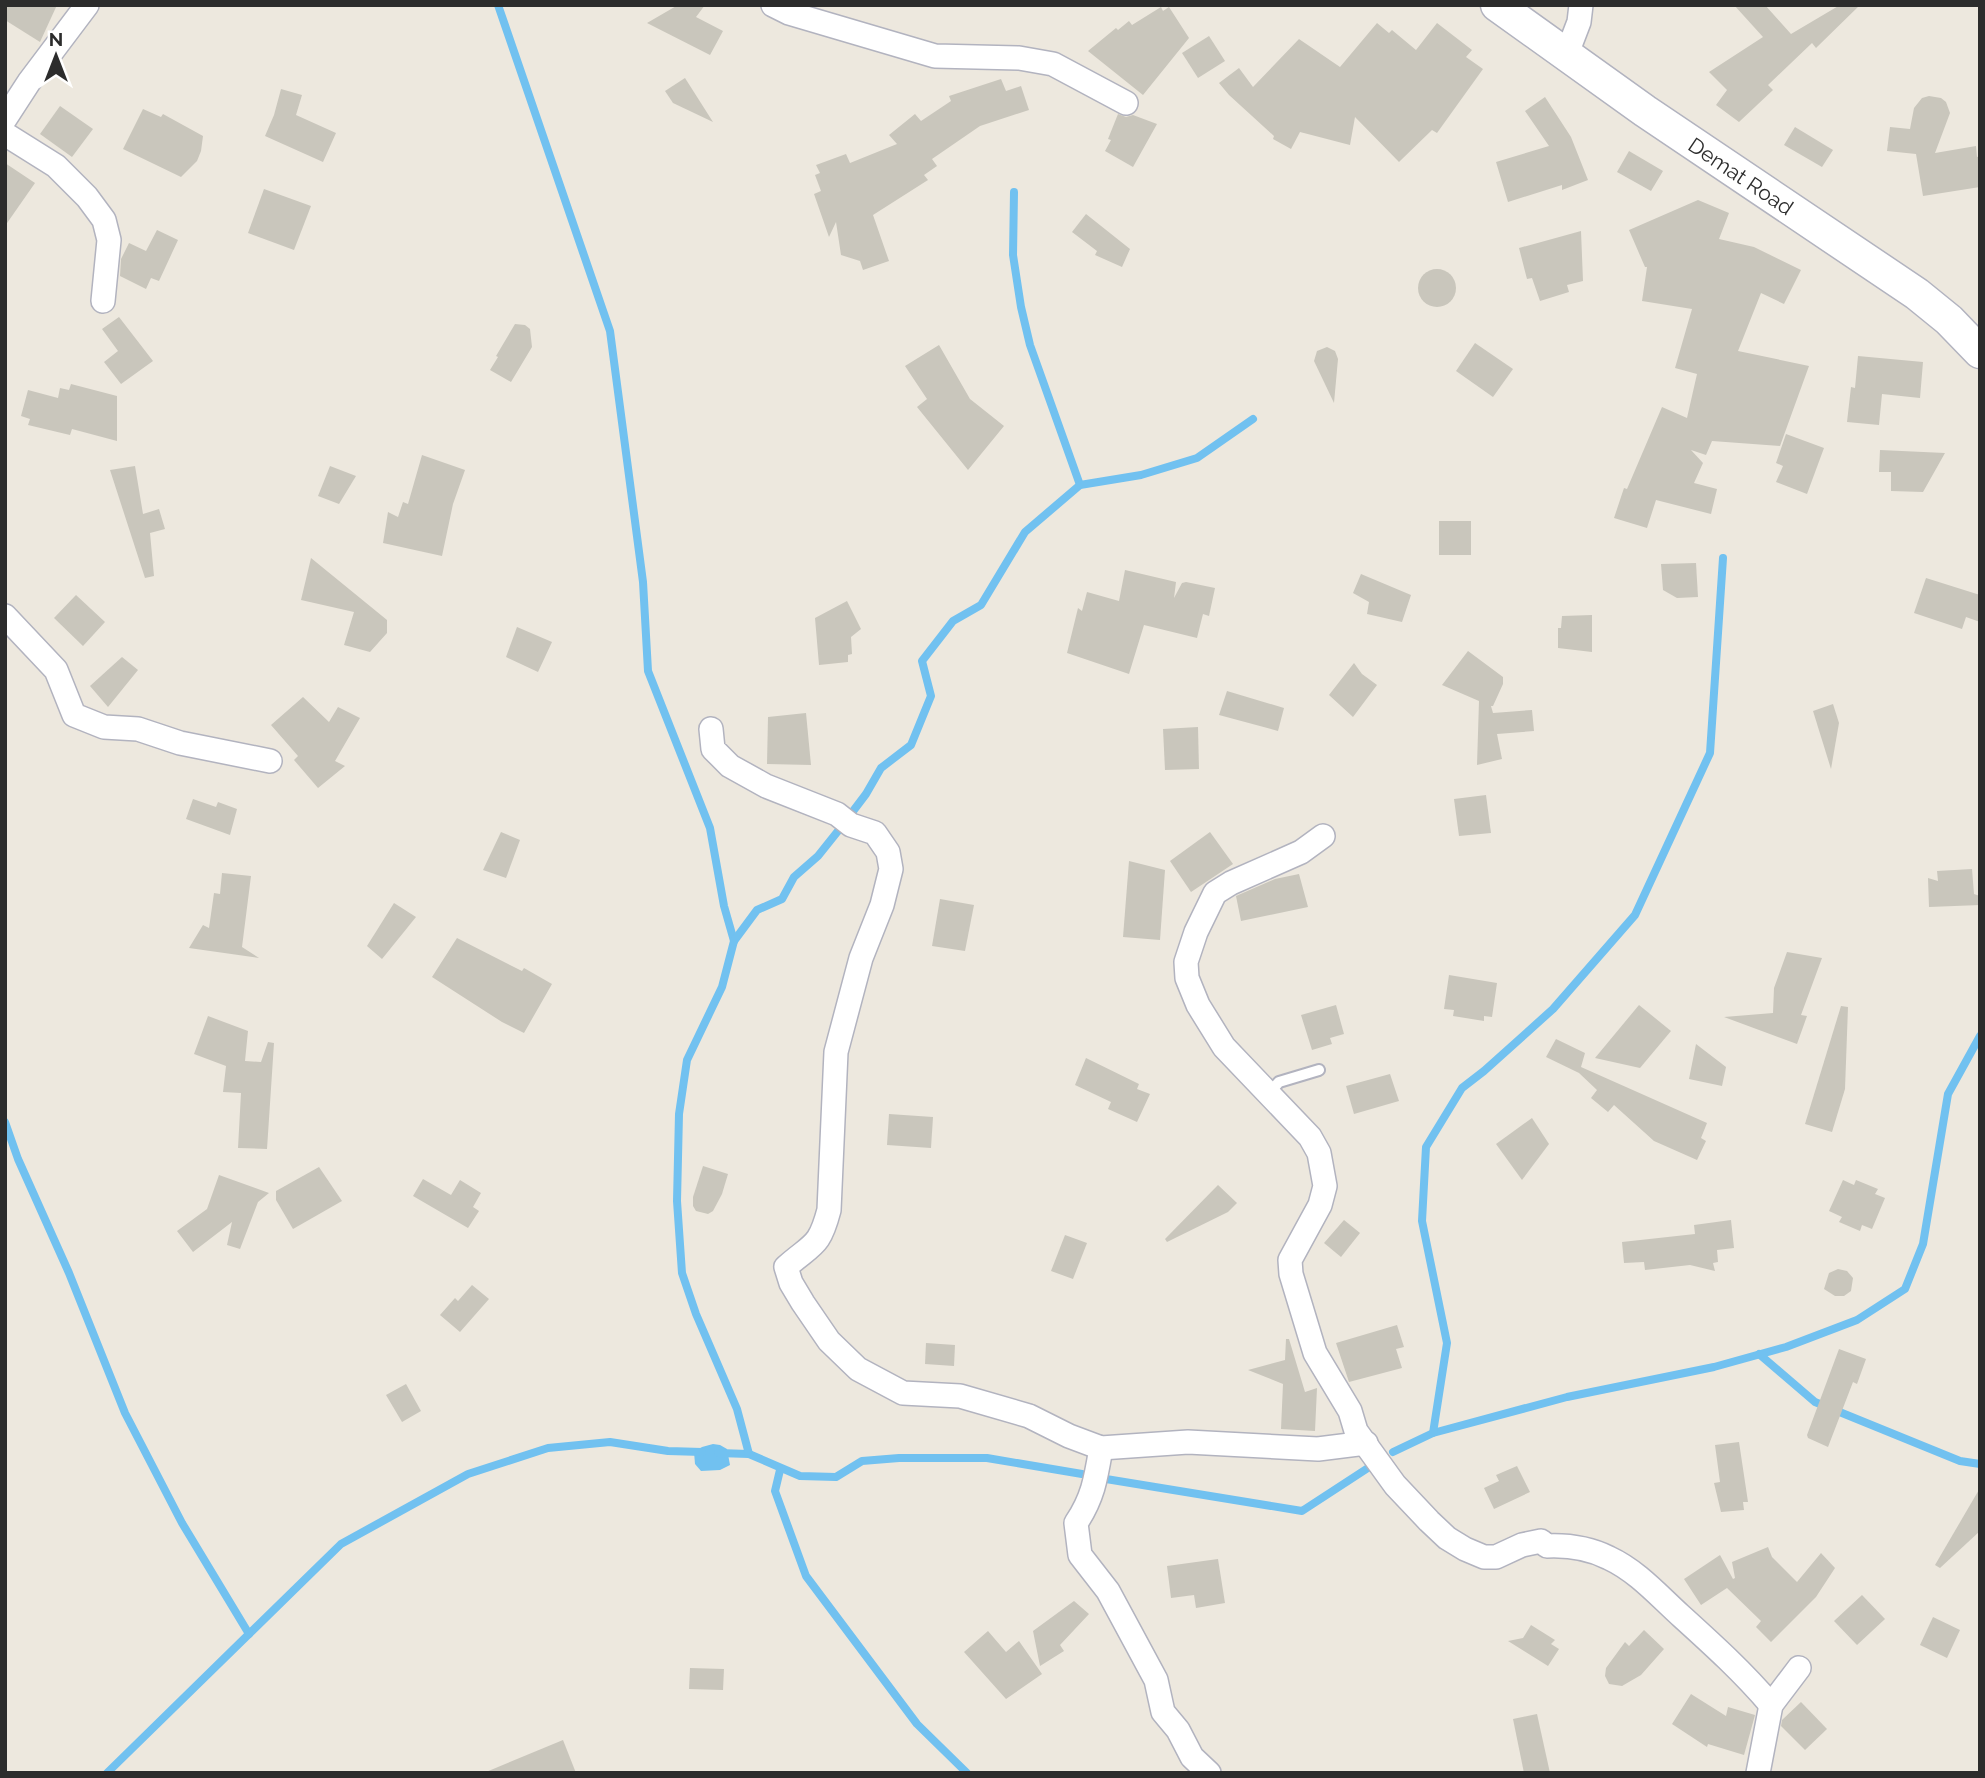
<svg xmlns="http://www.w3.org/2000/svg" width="1985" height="1778" viewBox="0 0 1985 1778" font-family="Raleway,sans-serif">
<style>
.water{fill:#71c1f0}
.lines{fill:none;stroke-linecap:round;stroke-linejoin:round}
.stream{stroke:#71c1f0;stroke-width:8}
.building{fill:#c9c6bc}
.lane-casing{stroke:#b2b3bf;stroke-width:14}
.street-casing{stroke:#b2b3bf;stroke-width:26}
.secondary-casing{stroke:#b2b3bf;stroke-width:35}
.lane{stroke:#fff;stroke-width:10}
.street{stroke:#fff;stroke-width:23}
.secondary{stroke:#fff;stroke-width:32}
.labels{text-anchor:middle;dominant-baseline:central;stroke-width:7;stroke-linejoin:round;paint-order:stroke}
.street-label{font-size:21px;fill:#2c2c2c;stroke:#fff}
</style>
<rect width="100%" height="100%" fill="#ede8de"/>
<polygon class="water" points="713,1444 720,1445 727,1449 730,1465 720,1470 701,1471 695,1464 694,1452 702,1447"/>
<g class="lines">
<g class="stream">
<polyline points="498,5 610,331 643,582 648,671 710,828 724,906 734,941"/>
<polyline points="1014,192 1013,255 1021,307 1030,345 1080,485"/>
<polyline points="5,1122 18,1159 69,1273 125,1413 182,1523 249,1634"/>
<polyline points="1759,1354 1815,1402 1960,1461 1980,1464"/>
<polyline points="1433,1433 1567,1397 1714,1367 1786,1347 1857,1320 1905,1289 1923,1244 1948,1094 1980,1036"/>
<polyline points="1393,1452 1433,1433 1447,1343 1422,1221 1426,1147 1462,1088 1484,1071 1553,1009 1635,915 1710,753 1723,558"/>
<polyline points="718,1453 749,1454 800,1476 836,1477 862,1461 899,1458 987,1458 1082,1474"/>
<polyline points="749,1454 737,1409 696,1314 682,1273 677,1201 679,1114 687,1060 722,987 734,941 757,910 782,899 794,877 818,856 838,831 866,794 881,768 911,745 931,696 922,661 953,621 981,605 1025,532 1080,485 1141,475 1197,458 1253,419"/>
<polyline points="780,1470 775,1491 806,1576 917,1724 967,1773"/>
<polyline points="1106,1479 1302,1511 1371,1466"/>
<polyline points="107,1773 341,1544 468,1474 548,1448 610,1442 668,1451 702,1452"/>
</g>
</g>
<g class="building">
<polygon points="5,5 57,5 40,42 5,20"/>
<polygon points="678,5 705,5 696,17 723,31 710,55 647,23"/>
<polygon points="1734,5 1765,5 1791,34 1840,5 1860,5 1816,48 1812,43 1768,85 1773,90 1739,122 1716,105 1727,90 1709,72 1763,37"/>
<polygon points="1161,7 1163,11 1169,7 1189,38 1143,95 1088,51 1116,28 1118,30 1129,21 1132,25"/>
<polygon points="1377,23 1389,33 1392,30 1416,50 1437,23 1472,50 1466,57 1483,69 1437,133 1432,130 1399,162 1355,117 1350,145 1300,132 1291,149 1273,139 1274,136 1229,95 1219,83 1239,68 1253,87 1299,39 1340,67"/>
<polygon points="1209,36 1225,61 1198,78 1182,53"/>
<polygon points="685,78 713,122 673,103 665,91"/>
<polygon points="1001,79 1006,91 1021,86 1029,110 980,126 932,159 937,166 924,175 928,180 873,215 889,261 863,270 860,261 841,255 836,222 829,237 814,194 821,191 815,175 820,173 816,165 846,154 850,163 897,144 889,135 915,114 921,121 951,101 949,96"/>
<polygon points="281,89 302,95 296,115 336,133 323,162 265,136 274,115"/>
<polygon points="1929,96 1941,98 1946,102 1950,113 1935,153 1976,146 1977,157 1980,156 1980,187 1923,196 1916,154 1887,151 1890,127 1910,129 1914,108 1922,98"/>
<polygon points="1545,97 1571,137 1588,180 1562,190 1562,185 1508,202 1496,162 1549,146 1525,111"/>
<polygon points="60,106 93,129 72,157 40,134"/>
<polygon points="143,109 161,117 163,114 203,136 201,151 197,161 181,177 123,149"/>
<polygon points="1118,114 1126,117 1133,115 1157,124 1133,167 1105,151 1111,140 1108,139"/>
<polygon points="1795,127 1833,150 1822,167 1784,145"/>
<polygon points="1629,151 1663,171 1651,191 1617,172"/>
<polygon points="5,163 35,183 5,226"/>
<polygon points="264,189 311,206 294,250 248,233"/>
<polygon points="1698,200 1729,213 1719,239 1754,247 1801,270 1784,304 1761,293 1738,351 1809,366 1780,446 1712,441 1706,455 1691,450 1703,463 1694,483 1717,489 1711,514 1656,500 1647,528 1614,518 1624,488 1627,489 1662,407 1687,418 1697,374 1675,368 1692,309 1642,301 1647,267 1645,267 1629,230"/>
<polygon points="1086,214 1130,249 1122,267 1095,255 1097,251 1072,232"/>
<polygon points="157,230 178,240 159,281 151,278 146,289 120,276 121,259 129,243 146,251"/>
<polygon points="1581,231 1583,281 1567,285 1569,292 1540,301 1532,278 1527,279 1519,248"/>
<circle cx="1437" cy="288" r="19"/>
<polygon points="119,317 153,361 121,384 104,362 118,351 102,329"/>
<polygon points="515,324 525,325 530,329 532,347 511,382 490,370 498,357 496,356"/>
<polygon points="1475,343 1513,369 1493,397 1456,371"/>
<polygon points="939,345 970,399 1004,426 968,470 917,407 927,399 905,366"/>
<polygon points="1327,347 1335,351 1338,359 1334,403 1314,361 1317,351"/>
<polygon points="1858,356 1923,362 1920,398 1882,394 1879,425 1847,422 1851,387 1855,388"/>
<polygon points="71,384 117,396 117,441 72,429 70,435 28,425 30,419 21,416 28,390 58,398 60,388 69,390"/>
<polygon points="1786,434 1824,448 1807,494 1776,482 1783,466 1776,463"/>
<polygon points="1880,450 1945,453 1923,492 1891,491 1891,472 1879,472"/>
<polygon points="422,455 465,470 453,504 442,556 383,543 388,512 398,517 403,502 408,504"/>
<polygon points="135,466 143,514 159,509 165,529 150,533 154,576 145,578 110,470"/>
<polygon points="330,466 356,476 339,504 318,496"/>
<rect x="1439" y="521" width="32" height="34"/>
<polygon points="311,558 387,620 387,633 370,652 344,645 354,612 301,600"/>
<polygon points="1696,563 1698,597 1677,598 1663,590 1661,564"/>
<polygon points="1125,570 1176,582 1174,598 1182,583 1186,582 1215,588 1209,616 1203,614 1197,638 1144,625 1129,674 1067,653 1078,608 1082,611 1087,592 1119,601"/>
<polygon points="1361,574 1411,595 1402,622 1367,614 1369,602 1353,593"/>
<polygon points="1926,578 1980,595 1980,622 1966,617 1962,629 1914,613"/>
<polygon points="76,595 105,622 83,646 54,618"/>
<polygon points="847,601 861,629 851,637 852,654 848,655 848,662 819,665 815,618"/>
<polygon points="1592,615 1592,652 1558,648 1558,628 1561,628 1562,616"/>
<polygon points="517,627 552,642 538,672 506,657"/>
<polygon points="1468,651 1503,677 1503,684 1493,706 1491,706 1493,713 1532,710 1534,731 1497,734 1502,759 1477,765 1479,701 1442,685"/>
<polygon points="122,657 138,670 108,707 90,686"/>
<polygon points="1354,663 1362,674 1377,685 1353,717 1329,695"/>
<polygon points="1227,691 1284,708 1278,731 1219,715"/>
<polygon points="303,697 329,722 338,707 360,718 335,761 345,766 318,788 294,760 298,756 271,725"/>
<polygon points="1833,704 1839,723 1831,769 1813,711"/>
<polygon points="806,713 811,765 767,764 768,717"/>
<polygon points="1198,727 1199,769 1165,770 1163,729"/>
<polygon points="1486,795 1491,833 1459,836 1454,799"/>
<polygon points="193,799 216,807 218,802 237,809 230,835 186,819"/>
<polygon points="501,832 520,840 506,878 483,870"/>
<polygon points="1210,832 1233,864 1191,892 1170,861"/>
<polygon points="1129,861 1165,870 1160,940 1123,937"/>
<polygon points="1972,869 1974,894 1980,896 1980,905 1929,907 1928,878 1938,881 1937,871"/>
<polygon points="222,873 251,876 242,947 259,958 189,948 203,925 209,928 214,893 220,894"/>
<polygon points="1299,874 1308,907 1241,921 1236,896 1275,879"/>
<polygon points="940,899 974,905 965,951 932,946"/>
<polygon points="394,903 416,917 382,959 367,946"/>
<polygon points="457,938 522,971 524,968 552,984 524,1033 502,1022 432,977"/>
<polygon points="1787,952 1822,958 1801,1015 1807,1016 1797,1044 1724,1017 1773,1013 1774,988"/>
<polygon points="1449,975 1497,983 1492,1017 1484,1016 1484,1021 1453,1016 1454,1010 1444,1009"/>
<polygon points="1336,1005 1344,1034 1330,1038 1332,1044 1312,1050 1301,1015"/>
<polygon points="1639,1005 1671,1031 1640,1068 1595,1058"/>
<polygon points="1841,1006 1848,1007 1845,1089 1832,1132 1805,1124"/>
<polygon points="208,1016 248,1031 245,1061 261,1062 268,1042 274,1043 267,1149 238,1148 241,1093 223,1092 226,1066 194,1054"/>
<polygon points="1556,1039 1585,1053 1581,1067 1707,1123 1701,1138 1706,1141 1697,1160 1654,1141 1614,1105 1608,1112 1591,1098 1597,1090 1579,1073 1546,1057"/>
<polygon points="1696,1044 1726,1067 1722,1086 1689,1079"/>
<polygon points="1086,1058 1139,1084 1137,1089 1150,1094 1137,1122 1108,1109 1111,1102 1075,1085"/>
<polygon points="1390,1074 1399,1101 1354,1114 1346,1086"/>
<polygon points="889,1114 933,1117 931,1148 887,1145"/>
<polygon points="1532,1118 1549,1144 1522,1180 1496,1144"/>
<polygon points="703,1166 728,1174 722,1194 713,1211 708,1214 696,1211 693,1206 693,1197"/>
<polygon points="319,1167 342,1201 293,1229 276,1200 276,1191"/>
<polygon points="219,1175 269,1193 258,1202 240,1249 227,1245 232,1222 193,1252 177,1231 207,1209"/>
<polygon points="423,1179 451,1195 460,1180 481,1193 473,1207 479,1211 468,1228 413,1196"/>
<polygon points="1843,1180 1854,1185 1856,1180 1878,1189 1875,1194 1885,1198 1872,1229 1862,1225 1860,1231 1839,1222 1842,1217 1829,1211"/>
<polygon points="1218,1185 1237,1203 1228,1212 1167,1242 1165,1239"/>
<polygon points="1344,1220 1360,1233 1341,1257 1324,1243"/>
<polygon points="1731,1220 1734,1248 1717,1250 1718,1262 1713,1263 1715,1271 1690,1265 1645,1270 1644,1262 1624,1263 1622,1242 1695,1234 1694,1225"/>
<polygon points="1065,1235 1087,1243 1073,1279 1051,1271"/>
<polygon points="1838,1269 1847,1271 1853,1278 1851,1291 1844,1296 1835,1296 1824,1289 1829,1273"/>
<polygon points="472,1285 489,1299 460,1332 440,1315 455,1298 458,1301"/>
<polygon points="1397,1325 1404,1347 1396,1349 1402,1368 1349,1382 1336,1343"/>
<polygon points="1286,1339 1289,1339 1305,1392 1317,1388 1315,1431 1281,1429 1283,1384 1248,1370 1285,1360"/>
<polygon points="926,1343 955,1345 954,1366 925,1364"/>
<polygon points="1839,1349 1866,1359 1857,1384 1853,1382 1828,1447 1808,1438 1807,1435"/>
<polygon points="406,1384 421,1411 402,1422 386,1395"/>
<polygon points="1739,1442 1748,1502 1743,1502 1744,1510 1721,1512 1714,1483 1720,1482 1715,1445"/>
<polygon points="1517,1466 1530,1492 1494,1509 1484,1488 1499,1481 1496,1475"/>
<polygon points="1980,1488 1980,1531 1940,1568 1935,1565"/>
<polygon points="1768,1547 1772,1557 1797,1582 1821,1553 1835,1568 1816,1597 1771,1642 1756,1627 1761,1621 1727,1588 1701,1605 1684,1579 1720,1555 1733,1579 1735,1578 1732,1562"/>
<polygon points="1218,1559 1225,1603 1196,1608 1194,1595 1171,1598 1167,1566"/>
<polygon points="1862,1595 1885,1619 1857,1645 1834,1621"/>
<polygon points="1074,1601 1089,1614 1060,1645 1064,1651 1040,1666 1033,1631"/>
<polygon points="1933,1617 1960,1630 1947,1658 1920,1645"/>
<polygon points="1531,1625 1555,1640 1551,1644 1559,1649 1548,1666 1508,1641 1523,1638"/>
<polygon points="1644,1630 1664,1649 1641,1675 1622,1686 1609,1684 1605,1676 1606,1668 1625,1642 1629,1646"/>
<polygon points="988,1631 1006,1652 1019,1641 1042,1674 1006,1699 964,1652"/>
<polygon points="690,1668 724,1669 723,1690 689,1689"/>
<polygon points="1691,1694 1726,1716 1728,1707 1755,1715 1744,1755 1708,1744 1707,1747 1672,1724"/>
<polygon points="1801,1702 1827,1729 1805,1750 1781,1726 1782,1720"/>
<polygon points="1537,1714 1550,1773 1524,1773 1513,1719"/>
<polygon points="563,1740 576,1773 486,1773 486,1772"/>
</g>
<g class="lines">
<g class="lane-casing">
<polyline id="lane" points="1268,1094 1279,1082 1319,1070"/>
</g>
<g class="street-casing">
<g id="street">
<polyline points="773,5 789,13 935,56 1019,58 1053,64 1126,103"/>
<polyline points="1566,56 1579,22 1581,5"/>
<polyline points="5,119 29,82 87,5"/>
<polyline points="5,134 56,166 87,197 104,220 109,240 103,301"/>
<polyline points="5,616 56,670 74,715 104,727 138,729 180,743 270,761"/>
<path d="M711,729L713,749L730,766L766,786L837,814L851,825L875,833L888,852L891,869L882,905L861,958L836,1052L829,1210C819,1248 813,1243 786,1267L791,1283L803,1303L829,1341L858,1369L903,1393L960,1396L1029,1416L1069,1436L1101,1448L1188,1442L1318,1449L1366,1443"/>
<path d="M1323,836L1301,852L1231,883L1215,893L1196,932L1186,962L1187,978L1198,1005L1224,1047L1310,1137L1319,1153L1325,1186L1320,1205L1290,1260L1291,1274L1315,1353L1350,1411L1356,1431L1395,1485L1429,1521L1447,1538L1465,1549L1484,1557H1496L1522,1545L1541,1541L1547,1546C1570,1545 1589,1548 1609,1558C1637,1571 1658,1595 1680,1615C1712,1644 1743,1672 1771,1705"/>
<path d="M1101,1448C1096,1478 1093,1498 1076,1523L1080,1555L1108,1591L1156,1680L1163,1712L1178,1730L1192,1757L1209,1773"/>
<polyline points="1758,1773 1771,1705 1799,1668"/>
</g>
</g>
<g class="secondary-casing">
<g id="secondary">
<path id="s1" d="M1497,5L1645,111L1917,294L1949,320L1980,352"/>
</g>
</g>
<use href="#lane" class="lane"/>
<use href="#street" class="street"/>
<use href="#secondary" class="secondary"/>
</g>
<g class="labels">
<g class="street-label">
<text stroke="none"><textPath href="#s1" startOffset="298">Demat Road</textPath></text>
</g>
</g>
<rect width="1985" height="1778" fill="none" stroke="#2c2c2c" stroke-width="14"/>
<g transform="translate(56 56)" stroke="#ffffff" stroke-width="5" paint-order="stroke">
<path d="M0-5L12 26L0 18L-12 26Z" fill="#2c2c2c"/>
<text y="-10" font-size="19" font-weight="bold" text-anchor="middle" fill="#2c2c2c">N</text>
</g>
</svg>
